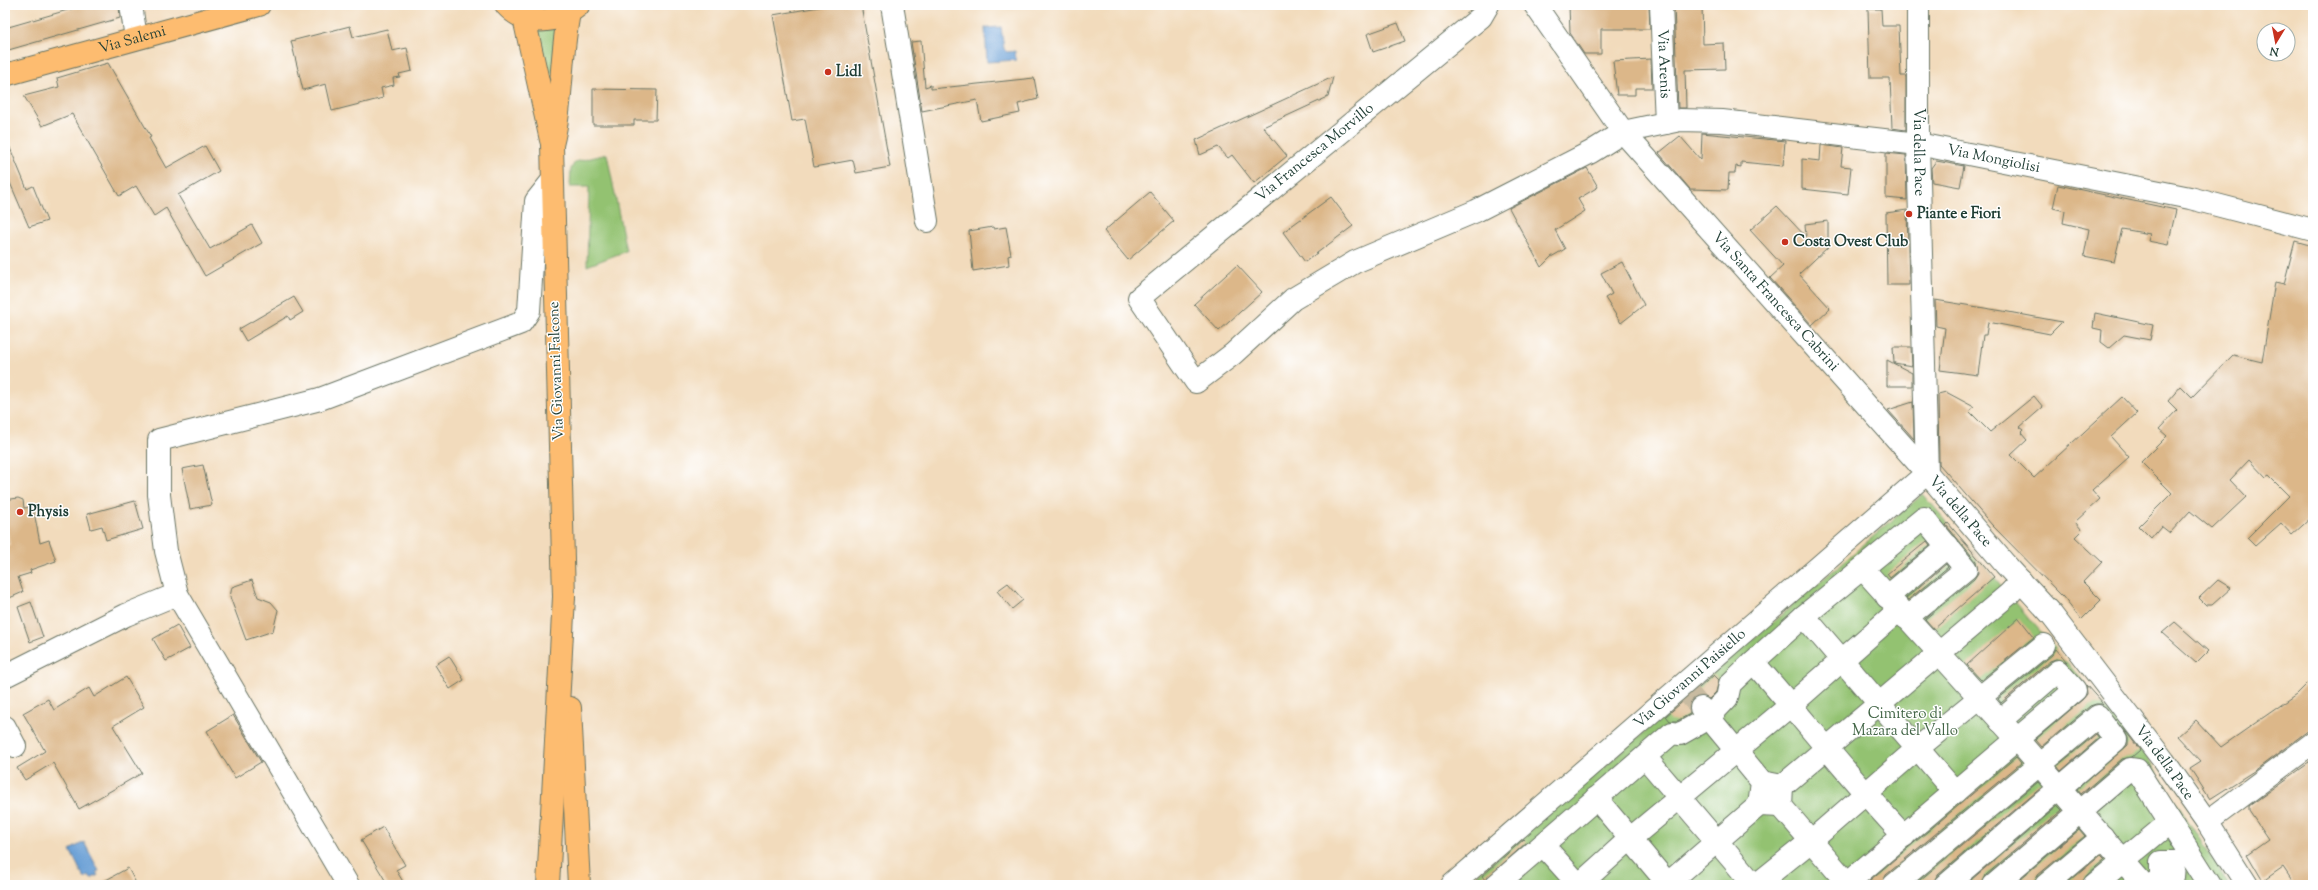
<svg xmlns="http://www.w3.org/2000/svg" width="2318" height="890" viewBox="0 0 2318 890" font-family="'Sorts Mill Goudy',serif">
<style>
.green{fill:#93c271;stroke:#598052}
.water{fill:#669dd4;stroke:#426d84}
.building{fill:#dcb789}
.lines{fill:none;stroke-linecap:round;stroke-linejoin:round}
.minor-tunnel{stroke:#c8bba1;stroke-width:22;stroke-dasharray:22 11;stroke-linecap:butt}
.minor-casing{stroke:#697464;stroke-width:24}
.major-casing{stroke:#697464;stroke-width:24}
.highway-casing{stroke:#697464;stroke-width:24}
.minor{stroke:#fff;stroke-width:22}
.major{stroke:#fdbc6f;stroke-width:22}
.highway{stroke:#fdbc6f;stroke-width:22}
.poi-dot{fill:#c8321e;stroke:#fff;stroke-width:1.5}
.labels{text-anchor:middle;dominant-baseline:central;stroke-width:3;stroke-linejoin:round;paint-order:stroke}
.street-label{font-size:15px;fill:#1f3d34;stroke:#fff}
.poi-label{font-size:15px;font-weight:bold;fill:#1f3d34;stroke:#fff;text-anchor:start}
.park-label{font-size:15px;fill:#426546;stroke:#fff}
</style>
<rect width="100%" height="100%" fill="#fff"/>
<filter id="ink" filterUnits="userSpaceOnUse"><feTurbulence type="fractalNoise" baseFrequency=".025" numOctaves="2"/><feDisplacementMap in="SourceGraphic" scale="8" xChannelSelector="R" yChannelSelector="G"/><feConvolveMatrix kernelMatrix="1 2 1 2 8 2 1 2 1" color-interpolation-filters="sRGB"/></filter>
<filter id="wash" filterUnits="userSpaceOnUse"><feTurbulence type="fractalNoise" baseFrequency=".012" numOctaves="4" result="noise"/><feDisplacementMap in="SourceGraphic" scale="16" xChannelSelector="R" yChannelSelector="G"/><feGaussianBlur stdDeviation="0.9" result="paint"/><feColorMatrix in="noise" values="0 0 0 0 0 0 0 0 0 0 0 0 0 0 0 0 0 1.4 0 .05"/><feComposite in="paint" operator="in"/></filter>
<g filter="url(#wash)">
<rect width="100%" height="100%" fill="#f2dbbc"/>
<g class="green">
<polygon points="537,29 556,29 553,104"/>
<polygon points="607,154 626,251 587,266 589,187 570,187 571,169 575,162"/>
<polygon points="1923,494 2145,754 2229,885 1465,885"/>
</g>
<g class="water">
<polygon points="1001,27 1004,49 1007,52 1015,51 1016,60 987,62 985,28"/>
<polygon points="84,842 99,871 96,872 98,875 91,879 89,876 84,878 70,850"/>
</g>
<g id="blocks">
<g class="building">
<polygon points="85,5 119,5 120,18 5,51 5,28"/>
<polygon points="830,5 861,5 890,167 856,173 853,160 814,167 805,119 792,121 773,15"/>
<polygon points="1569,5 1649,5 1650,29 1601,29 1601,54 1584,54 1570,33"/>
<polygon points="1674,5 1702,5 1703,44 1724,43 1725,69 1685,70 1686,108 1678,108"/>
<polygon points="1868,9 1881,9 1882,26 1899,26 1901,76 1906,76 1906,130 1892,128 1890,78 1870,78"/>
<polygon points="1398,23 1405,41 1373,52 1367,34"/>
<polygon points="350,26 353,37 387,29 392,51 407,48 412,71 399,74 400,77 393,78 394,85 381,88 383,98 332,111 326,84 303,90 291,41"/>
<polygon points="921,41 925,87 931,85 931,89 1034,78 1038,99 1018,104 1020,113 981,121 977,100 922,111 911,42"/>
<polygon points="1651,59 1652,88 1635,88 1635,95 1617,95 1613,61"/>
<polygon points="108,63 151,137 149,138 166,168 205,146 219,171 178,195 210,249 252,225 262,243 205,276 166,208 154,216 136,186 119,196 72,114 42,126 24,96 59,87 57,78"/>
<polygon points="1333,77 1328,97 1263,127 1287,156 1254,183 1232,155 1228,158 1218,147 1200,155 1196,140"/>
<polygon points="593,89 657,90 656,120 634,120 634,125 593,125"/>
<polygon points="1702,133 1785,141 1783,166 1741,162 1741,167 1736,166 1735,173 1729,173 1728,190 1690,189 1659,153 1680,136 1701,160"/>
<polygon points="5,136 27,189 33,186 47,221 29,227 5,171"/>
<polygon points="1821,145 1843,148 1841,166 1851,167 1848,194 1802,189 1802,159 1820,161"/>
<polygon points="1886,153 1906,155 1907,200 1886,198"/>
<polygon points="1936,161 1964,166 1960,187 1932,182 1931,168"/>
<polygon points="1587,168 1598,187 1578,199 1585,211 1555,230 1565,249 1551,257 1541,267 1509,208"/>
<polygon points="2058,185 2176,210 2168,245 2148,241 2150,234 2122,229 2114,262 2084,256 2089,229 2063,223 2065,211 2053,208"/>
<polygon points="1150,192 1174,221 1128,260 1104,231"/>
<polygon points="1331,197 1353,226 1305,262 1283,232"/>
<polygon points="1777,206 1806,237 1805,224 1828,221 1828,247 1799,274 1830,308 1812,325 1770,278 1783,266 1750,230"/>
<polygon points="1907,210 1909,285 1887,285 1886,213"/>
<polygon points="993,227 994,229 1006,227 1011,255 1008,256 1009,265 973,271 969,231"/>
<polygon points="2295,241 2313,246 2313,516 2292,535 2281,523 2255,546 2247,538 2289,496 2269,476 2266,478 2249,460 2230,480 2246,497 2212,529 2190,511 2170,533 2161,526 2151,538 2139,526 2172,493 2141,462 2167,436 2159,429 2177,410 2168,401 2181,386 2192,397 2233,355 2262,362 2275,282 2284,284"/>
<polygon points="1622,262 1644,305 1621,323 1605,298 1612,294 1601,273"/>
<polygon points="1237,265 1262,292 1219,331 1194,304"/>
<polygon points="294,297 303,312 290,320 288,316 246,341 239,329"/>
<polygon points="1935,300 2003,311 2062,322 2050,334 1988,322 1986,335 1983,335 1978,375 1940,370 1945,328 1936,326"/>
<polygon points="2095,313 2153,325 2150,340 2124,335 2109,348 2101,342 2102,330 2093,328"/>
<polygon points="1893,347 1911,347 1912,366 1894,363"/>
<polygon points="1887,360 1912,373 1912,386 1887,386"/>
<polygon points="1946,392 1974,407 1969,411 1990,432 2034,396 2043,407 2020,427 2024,430 2021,433 2027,440 2011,455 2034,478 2122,397 2137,413 2111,437 2129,457 2092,490 2100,499 2075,522 2082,530 2075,537 2102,562 2083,582 2101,600 2081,620 2063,597 1992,525 1939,464 1938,394"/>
<polygon points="1913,402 1914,439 1888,410"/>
<polygon points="203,465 212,505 190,509 182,469"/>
<polygon points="18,498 23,500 24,508 33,507 40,543 49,540 56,561 30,570 31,573 18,577 23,592 5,600 5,546 10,545 5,516 5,500"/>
<polygon points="135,501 143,529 106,540 102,526 91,529 87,514"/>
<polygon points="1948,523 1994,577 1934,629 1925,619 1974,579 1978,573 1976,561 1946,525"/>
<polygon points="1927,541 1930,545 1890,578 1887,574"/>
<polygon points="1946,564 1948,567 1908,600 1906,598"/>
<polygon points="252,580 258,597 271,602 278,610 273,631 246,640 230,597 232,587"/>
<polygon points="2218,580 2231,588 2212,605 2206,605 2199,598"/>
<polygon points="1008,583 1023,600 1012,609 997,591"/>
<polygon points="31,602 43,637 30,642 18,607"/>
<polygon points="2019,618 2034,637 1981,680 1967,665"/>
<polygon points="2175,622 2208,651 2196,663 2162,633"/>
<polygon points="177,625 190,648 166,661 153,639"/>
<polygon points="2056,649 2067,662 2056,659 2050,661 2001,703 1998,699 2052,655"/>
<polygon points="449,656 464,680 450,689 435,665"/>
<polygon points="1714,675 1719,680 1716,692 1709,699 1699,696 1693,698 1689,704 1690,714 1677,721 1670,721 1666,716"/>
<polygon points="126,677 144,707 113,726 142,773 79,809 53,763 25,780 17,768 45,751 23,713 48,699 54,710 89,688 94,697"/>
<polygon points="2313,678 2313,727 2257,769 2210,799 2190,768 2201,761 2178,736 2196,720 2221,747 2297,694"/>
<polygon points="2086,685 2103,704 2096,704 2090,706 2041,747 2035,740 2083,699 2087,694"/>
<polygon points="233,715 261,762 235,778 207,731"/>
<polygon points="2123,728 2140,750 2132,757 2122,759 2081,794 2077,789 2128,745 2128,738"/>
<polygon points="2096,734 2099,738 2061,771 2057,766"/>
<polygon points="2016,757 2021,763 1886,875 1882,885 1864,885"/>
<polygon points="2313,760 2313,885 2295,885 2283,867 2263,881 2247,854 2268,839 2249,811 2249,806"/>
<polygon points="2038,782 2042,787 1938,875 1934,885 1914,885"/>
<polygon points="2058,806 2062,810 1986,875 1982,885 1965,885"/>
<polygon points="383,827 405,865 396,870 405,885 388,885 361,840"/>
<polygon points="2079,829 2085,836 2038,875 2034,885 2013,885"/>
<polygon points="1524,839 1527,842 1485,880 1482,876"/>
<polygon points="2101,855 2105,859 2086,876 2082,885 2065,885"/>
<polygon points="128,868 137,885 97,885"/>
</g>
</g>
</g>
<g filter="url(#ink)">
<use href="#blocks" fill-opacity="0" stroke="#697464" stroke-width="1"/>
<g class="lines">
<polyline class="minor-tunnel" points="1689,694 1701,708"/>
<g class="minor-casing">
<g id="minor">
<polyline points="131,5 136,38"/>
<polyline points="892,5 927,221"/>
<path id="s1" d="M1488,5L1481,17L1139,298L1196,382L1233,354L1293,299L1355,262L1476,211L1591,152L1623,132L1680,120L1722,121L1918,144L2190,198L2313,230"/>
<path id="s2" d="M1661,5L1666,123"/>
<path id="s3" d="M1918,5V144L1927,473L2005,564L2052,615L2164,761L2207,822L2247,885"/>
<polyline points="1863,569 2017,739 2144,885"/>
<polyline points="1887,597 1948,546"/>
<polyline points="1804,616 1955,792"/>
<path d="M1753,662C1804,719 1851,780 1904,836"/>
<polyline points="5,676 126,615 177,594"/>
<polyline points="1701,708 1762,782 1782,786 1781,806 1759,805 1762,782"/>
<polyline points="5,727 15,746"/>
<polyline points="1645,757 1754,885"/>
<polyline points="1782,786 2009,594 2021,581"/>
<polyline points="1596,798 1669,885"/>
<polyline points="1781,806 1849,885"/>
<polyline points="2207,822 2313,743"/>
<polyline points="1543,845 1579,885"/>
<polyline points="348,885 177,594 166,551 159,495 159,440 320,399 521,323 529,311 536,201 552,181"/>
<path id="s4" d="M1452,885L1927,473L1623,132L1535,5"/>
<polyline points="1496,885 1672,733 1680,734 1708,718 1727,698 1730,684 1753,662 1804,616 1924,518 1966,569 1906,618"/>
<polyline points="1579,885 1631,838 1791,705 1899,610"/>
<polyline points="1666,885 1759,805"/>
<polyline points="1756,885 1811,841 1918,748 2044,645"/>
<polyline points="1845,885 2075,690 2058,671 2000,721"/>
<polyline points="1894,885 2098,716 2116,740 1946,885"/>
<polyline points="1994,885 2130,769 2137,770 2210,885"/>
<polyline points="2046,885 2103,837"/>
<polyline points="2094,885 2170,822"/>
<polyline points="2152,885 2161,878 2173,877 2174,862 2161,862 2161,878"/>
</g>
</g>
<g class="major-casing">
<g id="major">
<path d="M506,5C526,27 556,24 578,6"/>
<polyline points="524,18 551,140"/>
<path id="s5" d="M5,75L259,5"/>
<path d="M564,597L552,145C563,102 560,57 569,13"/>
</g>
</g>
<g class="highway-casing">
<g id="highway">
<polyline points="570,708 579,885"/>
<polyline points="548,885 564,597"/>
</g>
</g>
<use href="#minor" class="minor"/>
<use href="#major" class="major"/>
<use href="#highway" class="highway"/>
</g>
</g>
<g class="poi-dot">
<circle cx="828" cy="72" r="4"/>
<circle cx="1909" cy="214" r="4"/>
<circle cx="1785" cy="242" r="4"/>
<circle cx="20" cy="512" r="4"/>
</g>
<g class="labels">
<g class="street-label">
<text stroke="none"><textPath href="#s5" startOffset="132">Via Salemi</textPath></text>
<text stroke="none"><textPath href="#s2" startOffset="59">Via Arenis</textPath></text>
<text stroke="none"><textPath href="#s3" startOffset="147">Via della Pace</textPath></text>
<text transform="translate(1315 153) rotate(-39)">Via Francesca Morvillo</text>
<text stroke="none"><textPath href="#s1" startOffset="1431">Via Mongiolisi</textPath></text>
<text transform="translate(1775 302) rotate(48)">Via Santa Francesca Cabrini</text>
<text transform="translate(557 371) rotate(-92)">Via Giovanni Falcone</text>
<text stroke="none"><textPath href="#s3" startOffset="519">Via della Pace</textPath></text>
<text stroke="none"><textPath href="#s4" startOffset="315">Via Giovanni Paisiello</textPath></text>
<text stroke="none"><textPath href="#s3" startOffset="843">Via della Pace</textPath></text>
</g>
<g class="poi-label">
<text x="836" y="72">Lidl</text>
<text x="1917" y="214">Piante e Fiori</text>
<text x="1793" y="242">Costa Ovest Club</text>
<text x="28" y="512">Physis</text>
</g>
<g class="park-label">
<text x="1905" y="714">Cimitero di<tspan x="1905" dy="17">Mazara del Vallo</tspan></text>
</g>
</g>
<rect width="2318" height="890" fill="none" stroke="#fff" stroke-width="20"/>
<g transform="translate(2276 42) rotate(190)"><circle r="19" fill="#ffffff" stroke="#a5b1ae"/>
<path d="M0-3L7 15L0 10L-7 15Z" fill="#c8321e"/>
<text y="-6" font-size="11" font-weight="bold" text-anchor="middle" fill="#1f3d34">N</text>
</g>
</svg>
